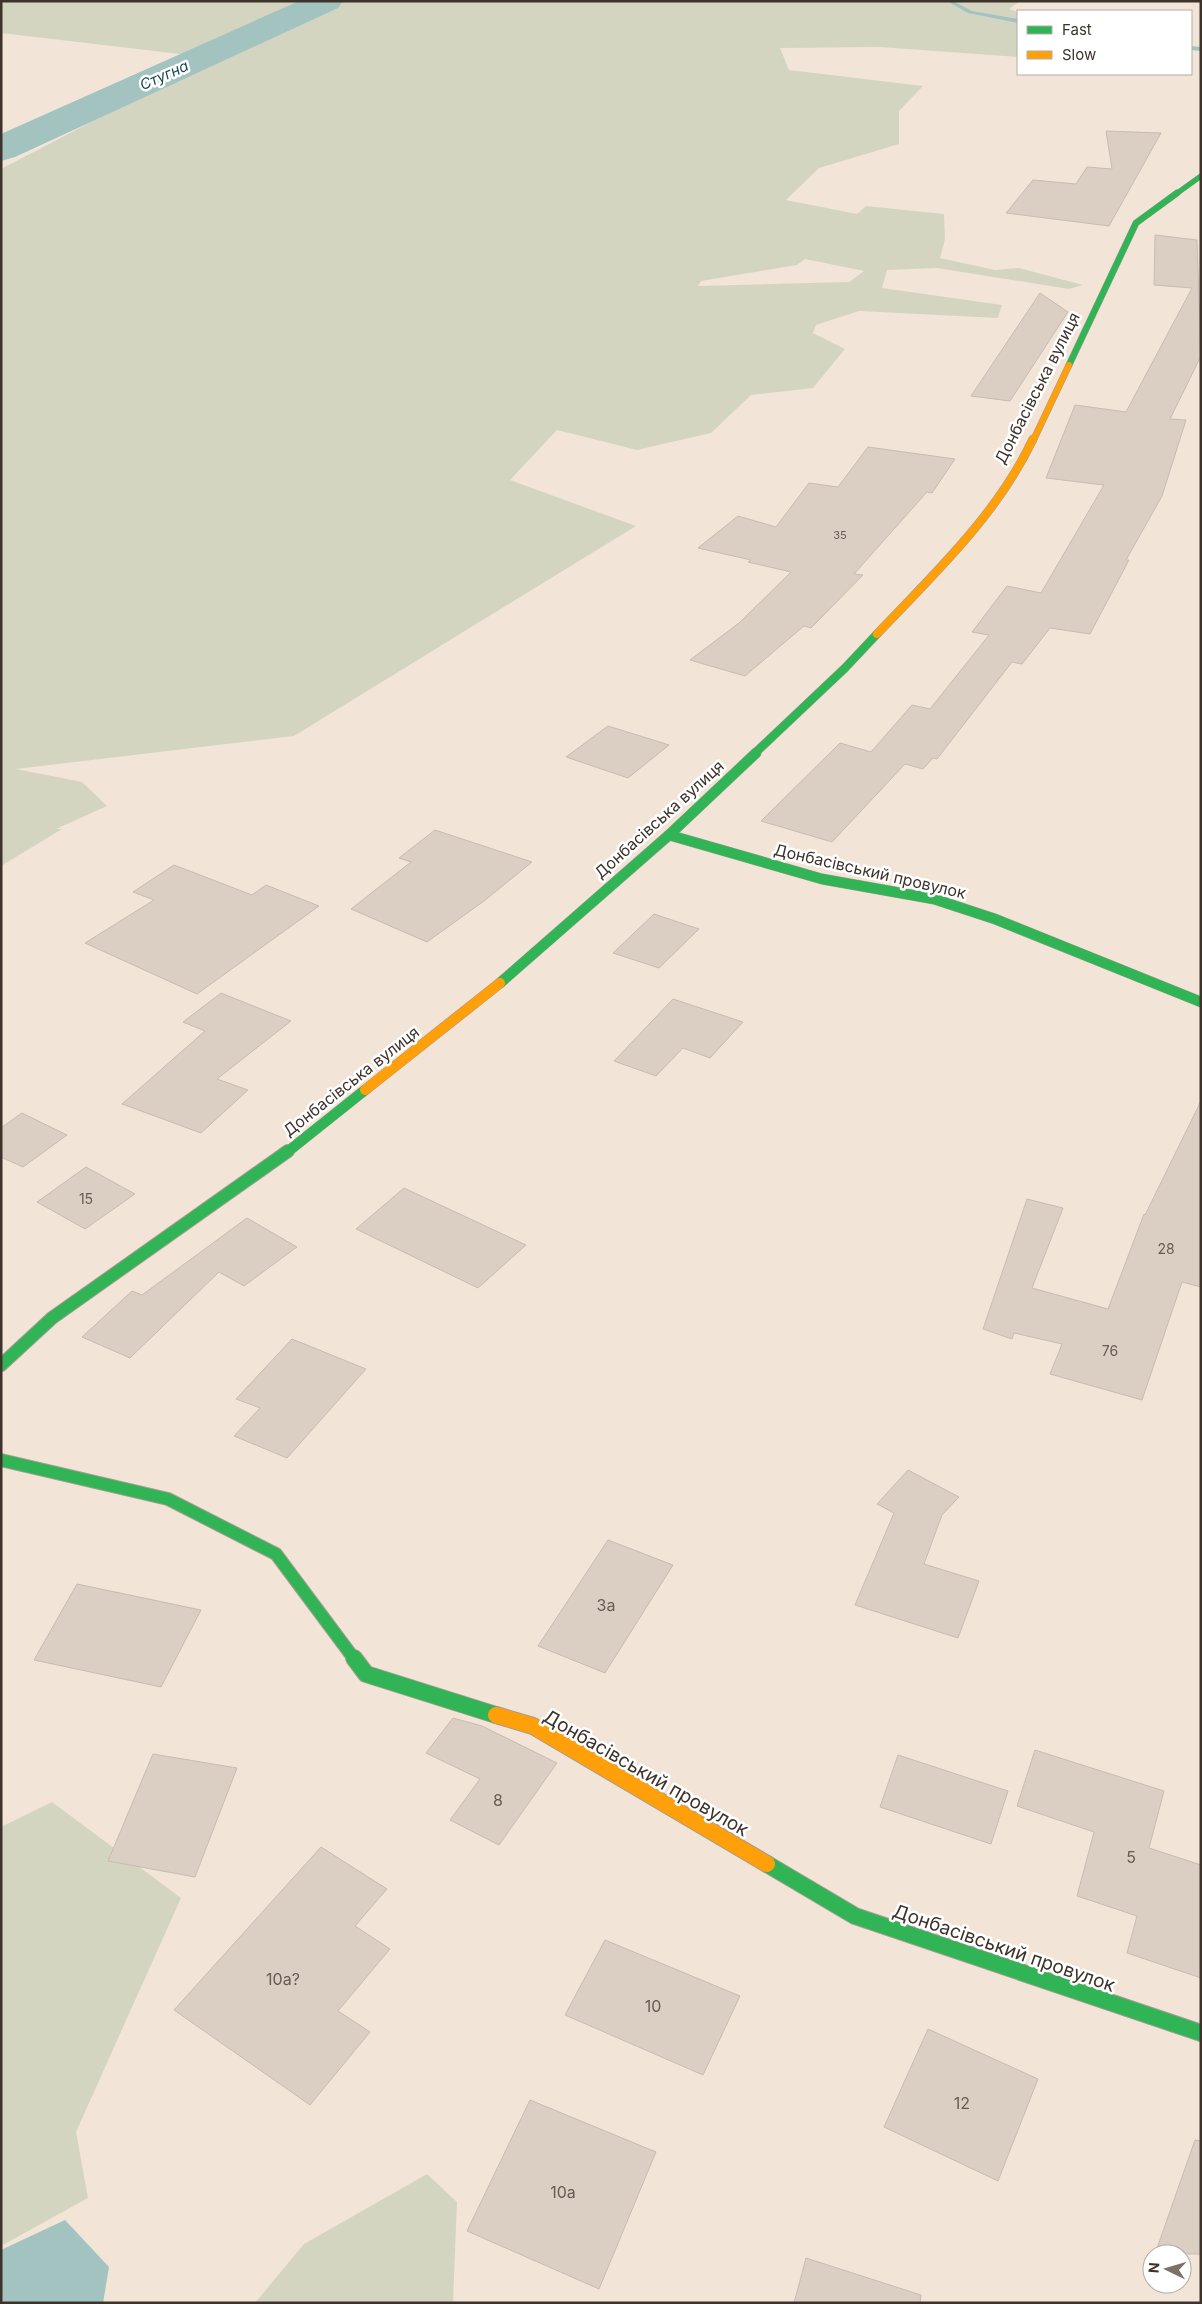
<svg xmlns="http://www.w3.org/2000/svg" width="1202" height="2304" viewBox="0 0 1202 2304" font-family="Inter,sans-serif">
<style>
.green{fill:#d4d5c1;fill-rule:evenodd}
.water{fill:#a2c3c0}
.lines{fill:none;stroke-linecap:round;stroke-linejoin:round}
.stream{fill:#a2c3c0;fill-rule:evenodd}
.river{fill:#a2c3c0;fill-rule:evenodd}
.building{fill:#dbcec3;stroke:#c7bcb3}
.fast-far5-casing{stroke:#a69c92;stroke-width:5.5}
.fast-far4-casing{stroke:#a69c92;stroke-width:7}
.fast-far3-casing{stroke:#a69c92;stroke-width:9}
.fast-far2-casing{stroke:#a69c92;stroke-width:11}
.fast-far1-casing{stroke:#a69c92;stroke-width:14}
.fast-casing{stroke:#a69c92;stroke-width:18}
.slow-far3-casing{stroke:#a69c92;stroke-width:7}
.slow-far2-casing{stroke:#a69c92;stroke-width:9}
.slow-far1-casing{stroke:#a69c92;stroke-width:11}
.slow-casing{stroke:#a69c92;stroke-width:18}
.fast-far5{stroke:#30b455;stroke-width:5}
.fast-far4{stroke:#30b455;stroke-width:6}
.fast-far3{stroke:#30b455;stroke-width:8}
.fast-far2{stroke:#30b455;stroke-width:10}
.fast-far1{stroke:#30b455;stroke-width:12}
.fast{stroke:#30b455;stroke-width:16}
.slow-far3{stroke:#ff9f0a;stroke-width:6}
.slow-far2{stroke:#ff9f0a;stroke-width:8}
.slow-far1{stroke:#ff9f0a;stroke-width:10}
.slow{stroke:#ff9f0a;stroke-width:16}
.labels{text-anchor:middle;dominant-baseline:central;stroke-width:5;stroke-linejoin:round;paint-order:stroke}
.far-number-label{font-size:11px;fill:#675c53}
.number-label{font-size:14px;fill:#675c53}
.far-water-label{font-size:15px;font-style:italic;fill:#17484a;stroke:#fff}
.street-label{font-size:16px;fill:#3d332a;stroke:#fff}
.near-number-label{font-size:16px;fill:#675c53}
.near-street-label{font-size:19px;fill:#3d332a;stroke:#fff}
</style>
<rect width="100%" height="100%" fill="#f2e5d8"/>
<g class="green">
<path d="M1,1H1020L1009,9L1018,12V57L879,47L780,48L789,70L923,86L899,111V144L819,168L786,200L857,214L866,206L944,214L945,239L940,258L995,270L1019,268L1083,285L1069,289L937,268L887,270L882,288L1002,305L998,318L859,311L816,325L813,333L845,349L813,388L751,395L711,433L637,450L557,430L510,480L636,526L294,736L16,769L82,782L107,806L56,829H62L1,866V169L214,58L1,33ZM805,259L864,271L849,282L698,286L701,281L797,265Z"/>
<polygon points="52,1802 181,1898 76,2132 88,2198 1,2246 1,1827"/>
<polygon points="427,2174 457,2202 453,2303 255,2303 304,2244"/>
</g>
<polygon class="water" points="65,2220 109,2267 103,2303 1,2303 1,2250"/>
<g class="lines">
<g class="stream">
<polygon points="947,1 953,1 972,11 1018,19 1018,23 968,13"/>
<polygon points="1191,46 1201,47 1201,51 1191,50"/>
</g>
<polygon class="river" points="299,1 343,1 338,8 15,157 1,161 1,134"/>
</g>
<g class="building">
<polygon points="1106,131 1161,133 1109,226 1006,213 1033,180 1076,184 1087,167 1112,169"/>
<polygon points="1155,235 1197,240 1201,356 1170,419 1186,420 1162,496 1126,560 1129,560 1090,634 1050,628 1022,664 1012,662 937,759 933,758 923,769 905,764 832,842 761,821 840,743 871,752 912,705 930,709 989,635 972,632 1007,586 1041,593 1104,485 1046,478 1075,405 1126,412 1192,288 1154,285"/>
<polygon points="1040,293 1068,312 1010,401 971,396"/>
<polygon points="868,447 955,459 932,493 927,492 854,574 863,575 811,628 804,626 745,676 690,660 739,623 791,572 748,562 751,560 698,548 738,516 776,527 809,483 838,487"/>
<polygon points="608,726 650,739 669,745 628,778 566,757"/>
<polygon points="435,830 532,862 484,901 427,942 351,909 411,862 399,858"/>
<polygon points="174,865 252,895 266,885 319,906 197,994 85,943 154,900 133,892"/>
<polygon points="654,914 699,929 659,968 613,953"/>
<polygon points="221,993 291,1021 217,1079 248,1090 201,1133 122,1104 205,1031 183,1022"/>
<polygon points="673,999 743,1022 710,1058 683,1048 656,1076 614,1061"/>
<polygon points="1201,1101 1201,1287 1182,1282 1142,1400 1050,1374 1062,1344 1014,1333 1012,1339 983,1329 1027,1199 1063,1208 1032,1288 1108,1309 1144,1214 1145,1215"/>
<polygon points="22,1113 67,1135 23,1167 1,1157 1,1128"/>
<polygon points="86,1167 135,1194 85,1229 37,1202"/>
<polygon points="404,1188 526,1245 478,1288 356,1229"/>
<polygon points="247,1218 297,1247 244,1286 219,1272 130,1358 82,1337 132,1291 142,1295"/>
<polygon points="292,1339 366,1369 287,1458 234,1436 260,1408 236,1399"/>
<polygon points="908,1470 959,1497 942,1515 924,1564 979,1581 958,1638 855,1605 894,1513 877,1504"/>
<polygon points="608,1540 673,1565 605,1673 538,1646"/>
<polygon points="77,1584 201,1610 161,1687 34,1660"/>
<polygon points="453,1718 482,1726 557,1763 499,1845 450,1820 480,1779 426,1753"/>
<polygon points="1035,1750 1164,1791 1149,1848 1201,1865 1201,1978 1127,1953 1137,1916 1077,1896 1094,1832 1017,1806"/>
<polygon points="153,1754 237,1768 195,1877 108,1861"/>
<polygon points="898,1755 1008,1791 991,1844 880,1807"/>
<polygon points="321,1847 387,1889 355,1926 390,1949 338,2011 370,2032 310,2105 174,2010"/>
<polygon points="605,1940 740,1996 703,2075 565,2015"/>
<polygon points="928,2029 1038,2079 998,2181 884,2127"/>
<polygon points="530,2100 656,2152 599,2289 467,2231"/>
<polygon points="1195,2140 1201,2141 1201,2254 1155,2254"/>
<polygon points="806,2258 921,2295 920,2303 794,2303"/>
</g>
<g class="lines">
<g class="fast-far5-casing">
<polyline id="fast-far5" points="1176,194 1201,176"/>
</g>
<g class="fast-far4-casing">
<polyline id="fast-far4" points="1069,365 1136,223 1177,193"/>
</g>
<g class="fast-far3-casing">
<polyline id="fast-far3" points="754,754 845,668 877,634"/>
</g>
<g class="fast-far2-casing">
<g id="fast-far2">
<polyline points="669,835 822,879 934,899 995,919 1201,1002"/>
<polyline points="500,983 669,835 756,753"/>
<polyline points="286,1153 365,1090"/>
</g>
</g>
<g class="fast-far1-casing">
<g id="fast-far1">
<polyline points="1,1365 52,1318 288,1151"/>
<polyline points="1,1460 168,1499 276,1554 355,1660"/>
</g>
</g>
<g class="fast-casing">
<g id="fast">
<polyline points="354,1658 366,1674 496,1715"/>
<polyline points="767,1864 855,1916 1201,2033"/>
</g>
</g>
<g class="slow-far3-casing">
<polyline id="slow-far3" points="1033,441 1069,365"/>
</g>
<g class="slow-far2-casing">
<path id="slow-far2" d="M877,634C934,574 997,515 1033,439"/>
</g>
<g class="slow-far1-casing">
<polyline id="slow-far1" points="365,1090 500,983"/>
</g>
<g class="slow-casing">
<polyline id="slow" points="496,1715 533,1726 767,1864"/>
</g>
<use href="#fast-far5" class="fast-far5"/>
<use href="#fast-far4" class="fast-far4"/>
<use href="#fast-far3" class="fast-far3"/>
<use href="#fast-far2" class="fast-far2"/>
<use href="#fast-far1" class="fast-far1"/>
<use href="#fast" class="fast"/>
<use href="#slow-far3" class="slow-far3"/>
<use href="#slow-far2" class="slow-far2"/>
<use href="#slow-far1" class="slow-far1"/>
<use href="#slow" class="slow"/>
</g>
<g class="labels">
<g class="far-number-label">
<text x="840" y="535">35</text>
</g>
<g class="number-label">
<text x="86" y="1198">15</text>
<text x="1166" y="1248">28</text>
<text x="1110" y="1350">76</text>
</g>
<g class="far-water-label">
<text transform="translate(164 75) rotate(-24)">Стугна</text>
</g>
<g class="street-label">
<text transform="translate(1037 388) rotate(-63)">Донбасівська вулиця</text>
<text transform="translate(659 819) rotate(-42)">Донбасівська вулиця</text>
<text transform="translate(870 871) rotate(13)">Донбасівський провулок</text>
<text transform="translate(351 1081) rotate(-38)">Донбасівська вулиця</text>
</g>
<g class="near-number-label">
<text x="606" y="1605">3а</text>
<text x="498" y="1800">8</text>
<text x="1131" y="1857">5</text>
<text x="283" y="1979">10а?</text>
<text x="653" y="2006">10</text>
<text x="962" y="2103">12</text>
<text x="563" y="2192">10а</text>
</g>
<g class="near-street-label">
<text transform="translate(646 1773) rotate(30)">Донбасівський провулок</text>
<text transform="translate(1004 1948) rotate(19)">Донбасівський провулок</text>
</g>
</g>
<rect width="1202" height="2304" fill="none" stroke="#3d332a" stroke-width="5"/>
<rect x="1017" y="10" width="175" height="65" fill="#ffffff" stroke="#b1adaa"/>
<rect x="1027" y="26" width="25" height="8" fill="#30b455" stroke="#b1adaa"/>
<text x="1062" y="35" font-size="15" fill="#3d332a">Fast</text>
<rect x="1027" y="51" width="25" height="8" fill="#ff9f0a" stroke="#b1adaa"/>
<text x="1062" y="60" font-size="15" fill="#3d332a">Slow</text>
<g transform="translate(1167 2269) rotate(275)"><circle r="24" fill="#ffffff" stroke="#b1adaa"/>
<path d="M0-4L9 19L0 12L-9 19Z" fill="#7c7167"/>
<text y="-8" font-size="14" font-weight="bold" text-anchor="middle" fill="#3d332a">N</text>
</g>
</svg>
